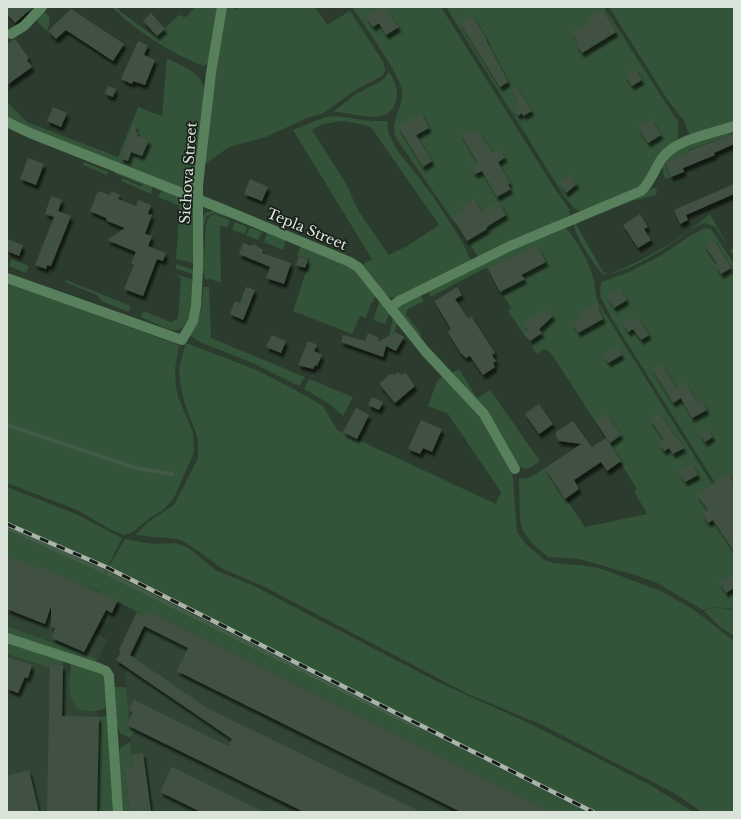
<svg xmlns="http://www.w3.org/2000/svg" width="741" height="819" viewBox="0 0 741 819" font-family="'Libre Baskerville',serif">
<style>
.built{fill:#304533}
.green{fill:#335438;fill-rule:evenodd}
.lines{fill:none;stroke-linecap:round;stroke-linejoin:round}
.stream{stroke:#435b48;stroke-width:3.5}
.building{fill:#415143;filter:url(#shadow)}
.minor{stroke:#58805d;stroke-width:10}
.rail-casing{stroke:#a9b5aa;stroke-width:4.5}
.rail{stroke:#19201a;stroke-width:3;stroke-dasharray:9;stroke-linecap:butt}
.labels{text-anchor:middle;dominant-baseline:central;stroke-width:3.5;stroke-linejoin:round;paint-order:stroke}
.street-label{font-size:14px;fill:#d9e3da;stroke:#19201a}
</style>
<defs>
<filter id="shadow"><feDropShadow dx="2.5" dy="4.5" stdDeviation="1" flood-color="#0009"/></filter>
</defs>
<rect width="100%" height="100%" fill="#2b3b2d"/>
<g class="built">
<polygon points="7,522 108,566 598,812 588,812 106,570 7,526"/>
<polygon points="7,556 46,570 118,600 107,624 100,622 95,633 107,639 98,659 7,626"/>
<polygon points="147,611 552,812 130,812 125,767 133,765 130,742 135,729 127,725 129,721 124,665 116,660 121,652 119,650 137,612 145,615"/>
<polygon points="7,654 50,668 50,664 63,665 99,717 97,812 7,812"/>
</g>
<g class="green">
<path d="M112,7H117L121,12L155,37L179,15L186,17L195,7H220L210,62L204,66C173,55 135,30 112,7Z"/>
<polygon points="225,7 235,7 236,10 240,7 315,7 327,25 350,11 384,63 385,71 382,76 354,91 322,114 309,117 266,137 229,147 205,164 204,152"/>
<path d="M352,7H441L555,189L569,209L570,215L479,257L477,255L396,138C389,120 404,108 402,91C401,75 363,24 352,7Z"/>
<polygon points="446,7 604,7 678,122 678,137 649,178 634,190 586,210 579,211 574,208 564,196"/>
<polygon points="609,7 734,7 734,123 693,136 688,132 685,122 667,99"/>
<path d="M44,11C52,18 50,22 47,32L35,19Z"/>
<path d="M167,58C185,68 202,71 205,92L194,190L189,192L57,142L7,117V102L27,122L118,157L138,107L162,116Z"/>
<path d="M389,72C395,81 400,92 395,104C386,128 353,111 333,112L356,94L383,80Z"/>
<path d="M336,116L371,121H387L389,135L398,151L433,196L463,243L471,261L397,298L388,297L360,266L372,259L293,130L325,117ZM342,121L356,123L371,127L439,225L407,246L389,255L359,212L345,182L312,130L323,124Z"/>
<path d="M734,129V134L688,150L689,153L665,163L671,177L665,179C664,174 661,167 664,161C673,144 716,135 734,129Z"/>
<polygon points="84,162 108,172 107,175 83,165"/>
<polygon points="115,170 153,185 151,194 121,181 122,178 142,187 143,185 114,173"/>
<path d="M652,188L657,189L656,194L652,196L632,201L591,217L576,224L603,272L609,274C646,260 680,239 710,214L730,250L734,248V256L715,227L705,223C693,226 682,237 671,244C658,253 616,279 601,273C594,264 572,232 574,222Z"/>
<polygon points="163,189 187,200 193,208 194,263 176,259 180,206 158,197"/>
<path d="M216,210L241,221L214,213L207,216C198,234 210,257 203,276L202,219L205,213Z"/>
<path d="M215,214L230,220L227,228L220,225L221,283L208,278V280L204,278C207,264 202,226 209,217Z"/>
<polygon points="235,222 247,227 245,234 232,230"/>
<polygon points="250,227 262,232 258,240 246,235"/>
<path d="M566,228C577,241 588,260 593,277C596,286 594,294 599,304L734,519V609L714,607L703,610L657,583L635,575L579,559L548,557L532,543L523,531L520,520L519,478C529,481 536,473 545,468L585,527L647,514L634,491L637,489L620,462L621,461L551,353L544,349L537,354L508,311L512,308L500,292L487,267L430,297L428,290L499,255Z"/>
<polygon points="705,228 711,229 734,264 734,513 612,319 600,296 601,282 627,273 662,255 693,234"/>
<polygon points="267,232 286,239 283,250 264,242"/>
<polygon points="301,245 351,266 376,296 370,306 366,318 360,316 352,334 293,311 310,260 297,255"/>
<polygon points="11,259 29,266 26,273 9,266"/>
<polygon points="176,264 194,270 193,274 176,269"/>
<path d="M174,274L191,279L193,282C193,294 192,334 172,330C162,328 151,321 141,317L143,311L171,322L178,319L181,278Z"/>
<polygon points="66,280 131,306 129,312 101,301 97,295 65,282"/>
<polygon points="7,283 179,345 175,369 176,387 178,397 193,432 194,452 174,498 163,510 150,518 133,532 124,535 110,529 77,510 7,483"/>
<path d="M203,287H209L211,338L305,377L299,386L257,365L200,342L191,336L190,332C202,319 202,304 203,287Z"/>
<polygon points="421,295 424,301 407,310 406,315 422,335 418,336 398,310 399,305"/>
<polygon points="380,300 390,312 385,324 373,320"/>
<polygon points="393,317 397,322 395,332 389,336"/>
<polygon points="186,343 259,371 299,392 323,406 337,430 496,504 501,492 448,414 428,406 437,381 444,375 481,415 512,466 517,532 526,544 544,560 554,563 579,565 599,568 661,591 693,609 734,641 734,812 702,812 674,793 540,724 468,694 265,587 223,569 188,544 178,539 135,535 148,522 174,505 198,458 198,439 184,401 180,381 179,368"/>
<polygon points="459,369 477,398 490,390 540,461 530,468 525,469 516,463 449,372 451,371 452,373"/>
<polygon points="309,379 353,397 343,416 328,403 304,389"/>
<polygon points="7,487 76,514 122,538 108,566 7,522"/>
<polygon points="7,526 106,570 588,812 552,812 147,611 145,616 98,591 7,556"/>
<polygon points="125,539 153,544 176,543 189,548 215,570 250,584 440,683 533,725 652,786 693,812 598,812 109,566"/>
<polygon points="714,607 734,610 734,636 720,627 704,611"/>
<polygon points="7,626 98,659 95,662 7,634"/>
<polygon points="7,642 63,661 63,665 50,664 50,668 7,654"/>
<path d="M71,663L97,670L106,678L107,707C100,711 96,711 88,711C65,711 69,679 71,663Z"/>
<polygon points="115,687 126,687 129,721 127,725 135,729 131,738 121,734 116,725"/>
<polygon points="107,716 115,812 97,812 99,717"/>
<polygon points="130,742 133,765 125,767 130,812 122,812 119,753 120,748"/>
</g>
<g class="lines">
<g class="stream">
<polyline points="7,425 136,468 173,474"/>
<polyline points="7,528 103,571"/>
<polyline points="108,574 417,728"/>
</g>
</g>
<g class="building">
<polygon points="7,7 33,7 15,23 7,14"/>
<polygon points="381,7 384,7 399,27 386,35 379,23 373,27 366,17"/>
<polygon points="71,9 124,44 113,61 66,30 56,39 48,31"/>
<polygon points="602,9 616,32 582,53 576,44 578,43 572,32 592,20 590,17"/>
<polygon points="151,13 165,29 157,36 143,21"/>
<polygon points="472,15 487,40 486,40 508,82 500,87 460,23"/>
<polygon points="15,39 29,58 27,60 32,67 7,85 7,44"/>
<polygon points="138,41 148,45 144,55 155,60 145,85 133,81 132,84 121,79"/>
<polygon points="635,68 642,80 632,86 625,75"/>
<polygon points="108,86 116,89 113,97 105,94"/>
<polygon points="517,87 532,111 523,116 522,113 518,116 513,108 518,104 512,90"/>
<polygon points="53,107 67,113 61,127 47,121"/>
<polygon points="421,113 429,128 416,135 432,161 423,167 398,126"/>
<polygon points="651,119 661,135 648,143 638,127"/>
<polygon points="134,123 136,132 138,133 137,136 149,140 142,156 131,152 128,161 120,158"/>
<polygon points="477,129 493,154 500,150 505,158 498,162 510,183 508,185 511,189 497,197 482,171 475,174 471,167 478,163 460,132 469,134"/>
<polygon points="734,134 734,144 714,153 715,155 683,168 684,172 671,177 666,164 667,162 689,153 688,151"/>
<polygon points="28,158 44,164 36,185 20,179"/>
<polygon points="569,175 577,184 566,193 559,183"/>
<polygon points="250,179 268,187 262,201 244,194"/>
<polygon points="734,184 734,194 686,215 688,220 680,224 674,210"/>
<polygon points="98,191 110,195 111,191 120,195 118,199 136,206 138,200 151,205 148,214 152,215 145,234 152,236 148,246 166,253 163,261 157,259 143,296 124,289 134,265 131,263 136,252 107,240 125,228 107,221 106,218 90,211"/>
<polygon points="51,196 62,200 58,211 71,216 51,266 47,265 46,269 35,265 54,217 45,214"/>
<polygon points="474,199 482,212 499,202 506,215 491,224 486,228 487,229 467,241 453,218 464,211 461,207"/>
<polygon points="640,214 648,227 644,229 651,240 638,248 623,225"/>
<polygon points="7,239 23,245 19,256 7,251"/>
<polygon points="713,239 731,268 721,274 715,265 717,263 704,245"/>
<polygon points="243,243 251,246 254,244 263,250 262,253 291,263 284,284 266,278 270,267 239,254"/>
<polygon points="537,245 546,262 521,275 525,279 500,292 488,269 510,258 510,259"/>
<polygon points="299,256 308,260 305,268 296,265"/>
<polygon points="246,287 255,290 243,320 230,314 235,301 240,303"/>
<polygon points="457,287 462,295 455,299 468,318 471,316 495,353 492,355 496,361 493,363 495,367 483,375 470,356 466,358 460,352 448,332 451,329 436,304 435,301"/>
<polygon points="619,288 627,300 614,308 607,296"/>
<polygon points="596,303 603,319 578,333 572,322 581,317 579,314"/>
<polygon points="547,309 553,316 539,329 542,333 530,341 524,333 528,330 524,323"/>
<polygon points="632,318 634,321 638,318 649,335 641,340 633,329 628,332 623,324"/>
<polygon points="395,332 404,337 396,351 386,346 383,357 341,342 343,335 365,341 368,333 379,338 378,342"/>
<polygon points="272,335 286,341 281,353 266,347"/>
<polygon points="308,341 317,345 314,351 322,355 317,366 315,365 313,369 298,365"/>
<polygon points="617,347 622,355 608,363 603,355"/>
<polygon points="661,364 677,388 685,383 698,403 702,401 707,410 692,418 681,398 673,403 653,370"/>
<polygon points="398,372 401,375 406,373 415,386 395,403 380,385 380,383 390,374 394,375"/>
<polygon points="372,397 383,402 379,410 368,405"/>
<polygon points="539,404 553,424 539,434 525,414"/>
<polygon points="356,408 369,415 357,439 343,432"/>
<polygon points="606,413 621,435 610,443 595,420"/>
<polygon points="659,413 684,448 673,454 669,448 664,451 659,444 664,440 650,419"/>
<polygon points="421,420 442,429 432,452 423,448 420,454 408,449"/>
<polygon points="573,421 592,447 606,438 621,461 607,471 601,462 574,480 579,489 565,499 545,468 581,444 559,441 556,437 556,432"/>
<polygon points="707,428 713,437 705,442 699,433"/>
<polygon points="692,464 698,475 685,482 679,472"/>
<polygon points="727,473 734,484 734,551 713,520 708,523 702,514 708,510 697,495"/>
<polygon points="7,556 46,570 118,600 112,613 106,610 84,652 52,638 55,628 51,627 51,606 45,624 7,609"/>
<polygon points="734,573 734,588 726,593 719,582"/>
<polygon points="147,611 518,795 552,812 461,812 177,671 188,648 144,626 130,655 207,708 421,812 304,812 135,729 127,725 133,712 129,710 134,700 228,746 232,739 116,660 121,652 119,650 137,612 145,616"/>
<polygon points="7,657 32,665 28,678 25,677 18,693 7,689"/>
<polygon points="50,664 63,665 62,716 99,717 97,812 47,812"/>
<polygon points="143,753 151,812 130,812 125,767 133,765 132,755"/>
<polygon points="172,767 264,812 201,812 160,792"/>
<polygon points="29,770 39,812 7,812 7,776"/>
</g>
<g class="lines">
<g class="minor">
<polyline points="11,34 24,26 42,7"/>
<polyline points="7,122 30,133 220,208 350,262 358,267 425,351 484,414 515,469"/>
<polyline points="7,278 182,340 193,321 196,306 198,269 198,185 211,73 222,7"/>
<path d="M391,307L399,301L510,246L641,191C652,181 654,169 663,157C679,138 711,134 734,126"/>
<polyline points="7,638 99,668 106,671 109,676 118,812"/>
</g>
<g class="rail-casing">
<polyline id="rail" points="7,524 108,568 593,812"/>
</g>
<use href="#rail" class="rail"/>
</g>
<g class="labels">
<g class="street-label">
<text transform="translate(188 173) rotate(-86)">Sichova Street</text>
<text transform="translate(307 229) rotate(23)">Tepla Street</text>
</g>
</g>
<rect width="741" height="819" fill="none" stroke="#d9e3da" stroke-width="16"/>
</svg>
